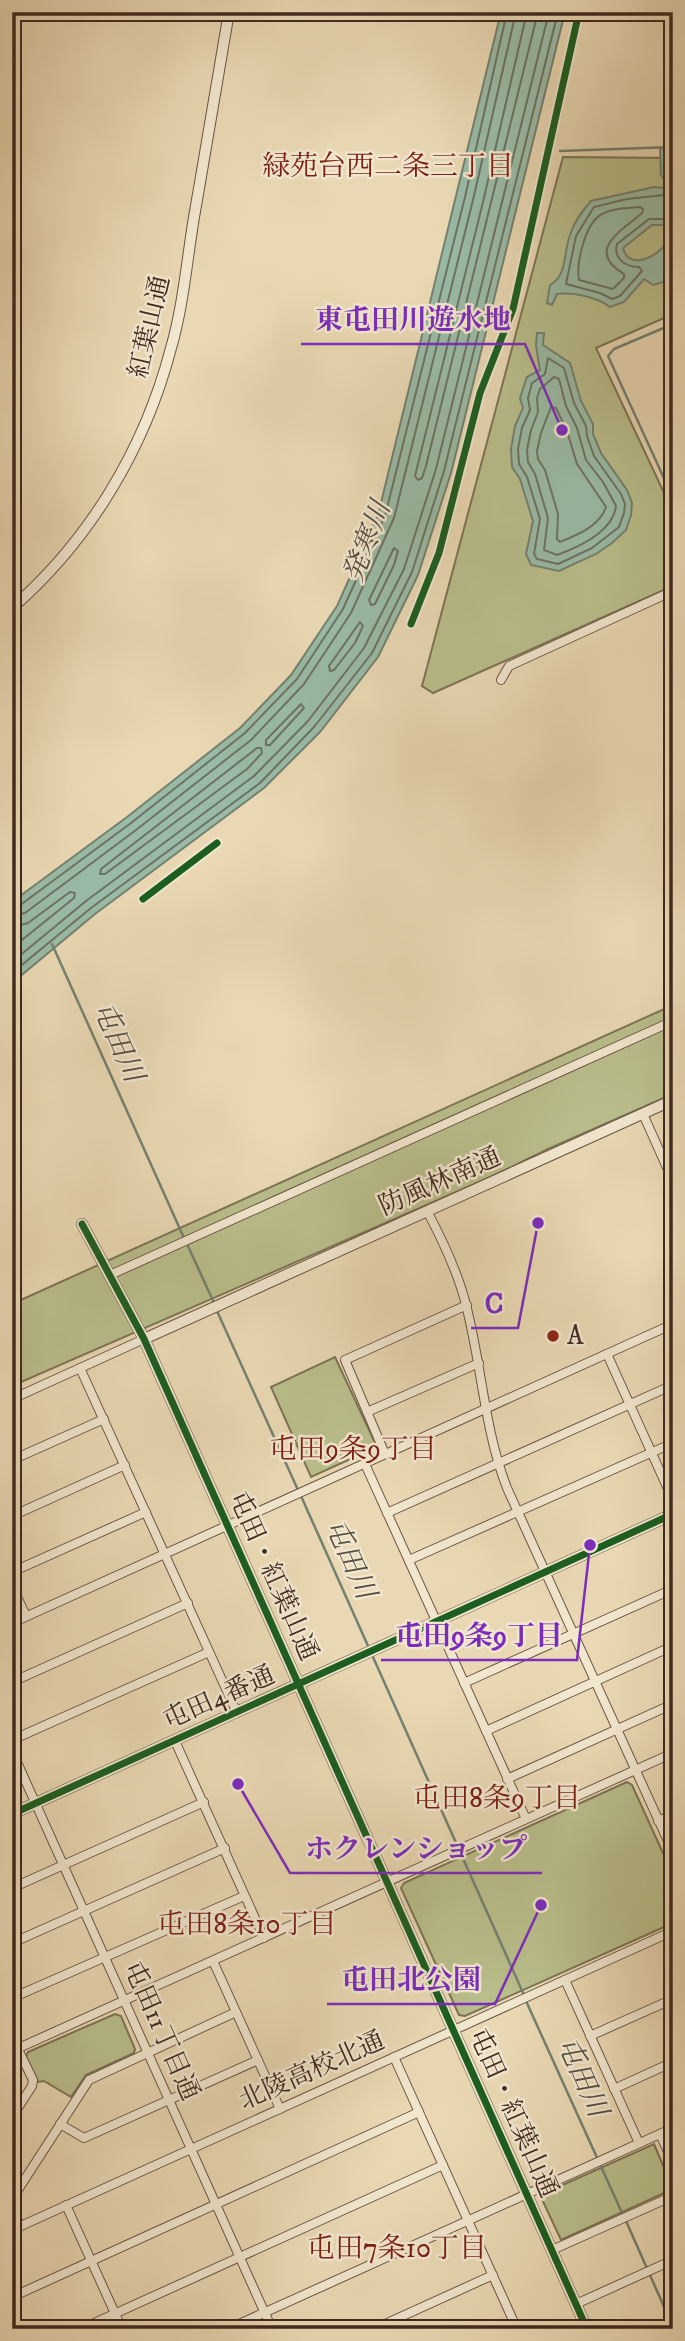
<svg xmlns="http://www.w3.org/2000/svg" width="685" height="2341" viewBox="0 0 685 2341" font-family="'IM FELL DW Pica','Noto Serif JP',serif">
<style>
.green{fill:#b9be8b;stroke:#7c7456;stroke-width:2}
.water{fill:#99bba6;stroke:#758170;stroke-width:2;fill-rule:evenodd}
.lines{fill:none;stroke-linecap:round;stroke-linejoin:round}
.shore{stroke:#6c7263;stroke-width:2}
.stream{stroke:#758170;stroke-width:2.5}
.minor-casing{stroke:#6a5545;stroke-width:10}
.tertiary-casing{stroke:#6a5545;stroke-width:12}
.minor{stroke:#f1e6ce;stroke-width:8}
.tertiary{stroke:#f1e6ce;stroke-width:10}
.cycleway-casing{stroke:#f1e6ce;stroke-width:11}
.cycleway{stroke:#1b5e20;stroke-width:7}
.poi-dot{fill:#8f2418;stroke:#f1e6ce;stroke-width:2.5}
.labels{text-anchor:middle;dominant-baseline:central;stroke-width:5;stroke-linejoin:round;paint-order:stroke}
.street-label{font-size:26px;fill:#402920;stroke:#f1e6ce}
.poi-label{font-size:26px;fill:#402920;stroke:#f1e6ce;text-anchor:start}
.neighbourhood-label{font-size:28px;fill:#7a1f14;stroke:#f1e6ce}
.water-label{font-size:28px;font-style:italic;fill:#564e42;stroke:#f1e6ce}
.leader{fill:none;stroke:#7b2cbf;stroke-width:2.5}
.callout-dot{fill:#7b2cbf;stroke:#f1e6ce;stroke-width:2.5}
.callout-label{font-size:28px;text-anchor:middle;font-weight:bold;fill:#7b2cbf;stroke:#f1e6ce;stroke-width:5;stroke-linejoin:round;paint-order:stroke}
</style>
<rect width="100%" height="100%" fill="#e9d8b3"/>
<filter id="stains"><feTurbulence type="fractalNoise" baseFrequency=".00286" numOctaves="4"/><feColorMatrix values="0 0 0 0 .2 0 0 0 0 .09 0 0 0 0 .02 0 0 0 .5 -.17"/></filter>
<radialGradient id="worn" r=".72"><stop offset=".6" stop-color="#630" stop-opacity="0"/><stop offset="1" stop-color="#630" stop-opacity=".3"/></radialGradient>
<g class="green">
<polygon points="563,157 673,158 673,314 596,348 673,512 673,586 433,693 422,686"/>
<polygon points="673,1005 673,1094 548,1149 493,1176 12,1386 12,1304"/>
<polygon points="335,1357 377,1447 311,1477 271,1387"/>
<polygon points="627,1782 632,1785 673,1875 673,1923 465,2016 459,2015 401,1888 404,1883"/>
<polygon points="115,2014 121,2016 135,2049 134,2053 86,2075 71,2097 44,2081 38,2082 26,2057 28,2052"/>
<polygon points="654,2144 673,2189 561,2240 540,2195"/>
</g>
<g class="water">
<polygon points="501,12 565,12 451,473 418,575 378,657 320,732 264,788 95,914 12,983 12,902 127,817 240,728 291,675 337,606 378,515"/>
<path d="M660,148H664L667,173L673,178V277L667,281L653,285L644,279L624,302L610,307C597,297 573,292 557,294L552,305L547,303L550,285C568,275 563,253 570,235C574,222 582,211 591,201L654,187L663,188L665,181L661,175ZM652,225H670C670,229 671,233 670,236C665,253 630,274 623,248Z"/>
<polygon points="537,333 544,333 543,345 570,363 581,401 593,424 593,434 601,453 627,490 632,503 631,515 626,530 612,543 596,554 559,571 531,565 526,554 533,521 520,479 512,467 511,449 515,426 523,408 520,398 527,377 540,370 536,346"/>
</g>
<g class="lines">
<g class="shore">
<polyline points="527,12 483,202 415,476 418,480 422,478 426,466 538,12"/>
<path d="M673,183L669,191L664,195L627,199L594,207L576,236L566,284L600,293L612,299L620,296L642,271L639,267C626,267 613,259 617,244L649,219H673"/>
<path d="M640,207L643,209L642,213C623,230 584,250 624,274V278L613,289L579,280C576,263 585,223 602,214C612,208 628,208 640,207Z"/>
<polygon points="548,358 564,368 574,403 586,426 587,436 594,456 621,494 625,504 624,513 619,527 592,548 558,564 537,559 534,554 540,519 527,477 519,464 518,449 522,428 530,410 528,398 532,383 545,374"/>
<path d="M554,377L559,379L566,406L577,428L586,460L603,482L616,506C613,532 579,547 557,555L544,550L548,518L535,474L528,462L527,450L531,430L538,412L537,398L540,389Z"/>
<path d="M551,407L556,408L567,431L577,464L606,507C600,526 577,535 560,542L557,539L558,514L545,470L538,459L537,451L541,433Z"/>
<polygon points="394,548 398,551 394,565 375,604 371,605 369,600"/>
<polygon points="360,622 363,626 355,643 334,670 330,671 329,666"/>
<polygon points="301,704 304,708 270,745 266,745 266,740"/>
<polygon points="257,748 261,748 262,753 247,769 105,874 100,874 101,869"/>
<polyline points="12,907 19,906 131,823 245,733 297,679 343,609 385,516 465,197 507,12"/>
<polyline points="12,916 25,913 136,830 251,740 304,684 351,613 394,518 473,200 516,12"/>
<polyline points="12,927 28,923 70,892 75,893 74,898 12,948"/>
<polyline points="12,962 86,901 254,776 308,721 364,648 404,569 436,469 549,12"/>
<polyline points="12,973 91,908 260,783 314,727 372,653 412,572 444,471 558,12"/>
</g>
<g class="stream">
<polyline points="560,151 673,147"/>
<polyline points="673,324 614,349 608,356 673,498"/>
<polyline points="52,944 184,1238"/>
<polyline points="187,1244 215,1305"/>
<polyline points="217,1311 298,1490"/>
<polyline points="301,1496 524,1995"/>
<polyline points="526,2001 623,2215"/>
<polyline points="626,2221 673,2327"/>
</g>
<g class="minor-casing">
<g id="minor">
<polyline points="501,680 509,666 673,591"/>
<polyline points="643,1114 673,1181"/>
<path d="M427,1211C443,1241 458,1272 466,1305C482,1366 484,1429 507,1488L673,1852"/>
<polyline points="110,1275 673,1021"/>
<polyline points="607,1354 673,1500"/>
<polyline points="80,1368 237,1713"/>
<polyline points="12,1399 144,1339"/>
<polyline points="367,1412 479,1363"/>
<polyline points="385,1454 345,1360 467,1305"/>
<polyline points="12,1460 104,1419"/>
<polyline points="365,1464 526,1819"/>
<polyline points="387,1513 673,1385"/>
<polyline points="12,1516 125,1465"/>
<polyline points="409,1560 673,1443"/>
<polyline points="12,1572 146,1512"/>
<polyline points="12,1586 26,1616"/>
<polyline points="12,1623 673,1324"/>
<polyline points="12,1682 188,1603"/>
<polyline points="464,1683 673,1589"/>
<polyline points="486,1731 673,1646"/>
<polyline points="12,1740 209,1652"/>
<polyline points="175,1741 264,1938"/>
<polyline points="12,1751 272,2329"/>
<polyline points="507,1779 673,1704"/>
<polyline points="658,1821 673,1814"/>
<polyline points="12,1888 204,1802"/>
<polyline points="12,1943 225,1848"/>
<polyline points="213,1961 280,2109"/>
<polyline points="565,1980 639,2143"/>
<polyline points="12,1998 244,1896"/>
<polyline points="590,2036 673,1999"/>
<polyline points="12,2037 33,2080 32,2086 12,2117"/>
<polyline points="12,2051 673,1753"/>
<polyline points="394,2057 517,2329"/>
<polyline points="614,2089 673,2062"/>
<polyline points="60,2124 84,2138 258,2060"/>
<polyline points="660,2134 673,2163"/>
<polyline points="12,2199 89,2080 236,2012"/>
<polyline points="66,2205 122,2329"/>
<polyline points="12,2207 20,2226"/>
<polyline points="12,2230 673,1931"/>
<polyline points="552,2250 673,2196"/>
<polyline points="12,2297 419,2112"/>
<polyline points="576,2304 673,2260"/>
<polyline points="81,2329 443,2165"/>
<polyline points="228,2329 673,2128"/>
<polyline points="374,2329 493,2275"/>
</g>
</g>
<g class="tertiary-casing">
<g id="tertiary">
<path d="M12,608C90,540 145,448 171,348C183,307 187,260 194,217C206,149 217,81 229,12"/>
<polyline points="82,1224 144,1339 587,2329"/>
<polyline points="144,1339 673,1100"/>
<polyline points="12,1814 673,1514"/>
</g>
</g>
<use href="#minor" class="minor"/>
<use href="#tertiary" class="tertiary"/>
<g class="cycleway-casing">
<g id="cycleway">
<polyline points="411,624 439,553 480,393 513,309 579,12"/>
<polyline points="143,899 217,843"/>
<polyline points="82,1224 144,1339 587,2329"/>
<polyline points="12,1814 673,1514"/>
</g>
</g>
<use href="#cycleway" class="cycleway"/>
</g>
<circle class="poi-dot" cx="553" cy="1336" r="7"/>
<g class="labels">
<g class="street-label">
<text transform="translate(150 327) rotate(-77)">紅葉山通</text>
<text transform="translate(440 1182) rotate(-24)">防風林南通</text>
<text transform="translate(273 1576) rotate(66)">屯田・紅葉山通</text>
<text transform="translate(219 1698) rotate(-24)">屯田4番通</text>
<text transform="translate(161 2031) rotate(66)">屯田11丁目通</text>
<text transform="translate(312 2071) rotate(-24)">北陵高校北通</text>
<text transform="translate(513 2113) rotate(66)">屯田・紅葉山通</text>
</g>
<g class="poi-label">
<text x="567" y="1336">A</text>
</g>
<g class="neighbourhood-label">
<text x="388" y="166">緑苑台西二条三丁目</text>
<text x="353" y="1449">屯田9条9丁目</text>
<text x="497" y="1798">屯田8条9丁目</text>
<text x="247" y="1924">屯田8条10丁目</text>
<text x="397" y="2248">屯田7条10丁目</text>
</g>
<g class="water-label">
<text transform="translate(367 542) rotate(-69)">発寒川</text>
<text transform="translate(118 1042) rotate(66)">屯田川</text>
<text transform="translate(350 1559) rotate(66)">屯田川</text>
<text transform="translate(582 2077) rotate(66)">屯田川</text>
</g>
</g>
<path class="leader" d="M562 430L525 344H301M538 1223L518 1328H471M590 1545L577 1660H381M238 1784L290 1873H542M541 1905L495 2004H327"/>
<g class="callout-dot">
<circle cx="562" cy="430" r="7"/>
<circle cx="538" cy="1223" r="7"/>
<circle cx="590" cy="1545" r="7"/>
<circle cx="238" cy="1784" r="7"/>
<circle cx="541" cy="1905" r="7"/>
</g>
<g class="callout-label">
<text x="413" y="329">東屯田川遊水地</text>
<text x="494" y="1313">C</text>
<text x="479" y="1645">屯田9条9丁目</text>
<text x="416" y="1858">ホクレンショップ</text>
<text x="411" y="1989">屯田北公園</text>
</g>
<rect width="685" height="2341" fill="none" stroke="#e9d8b3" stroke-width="42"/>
<rect x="14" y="14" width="657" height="2313" fill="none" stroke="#402920" stroke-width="3.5"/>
<rect x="21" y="21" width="643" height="2299" fill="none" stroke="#402920" stroke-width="2"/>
<rect width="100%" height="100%" filter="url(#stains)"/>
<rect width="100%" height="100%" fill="url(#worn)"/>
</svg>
